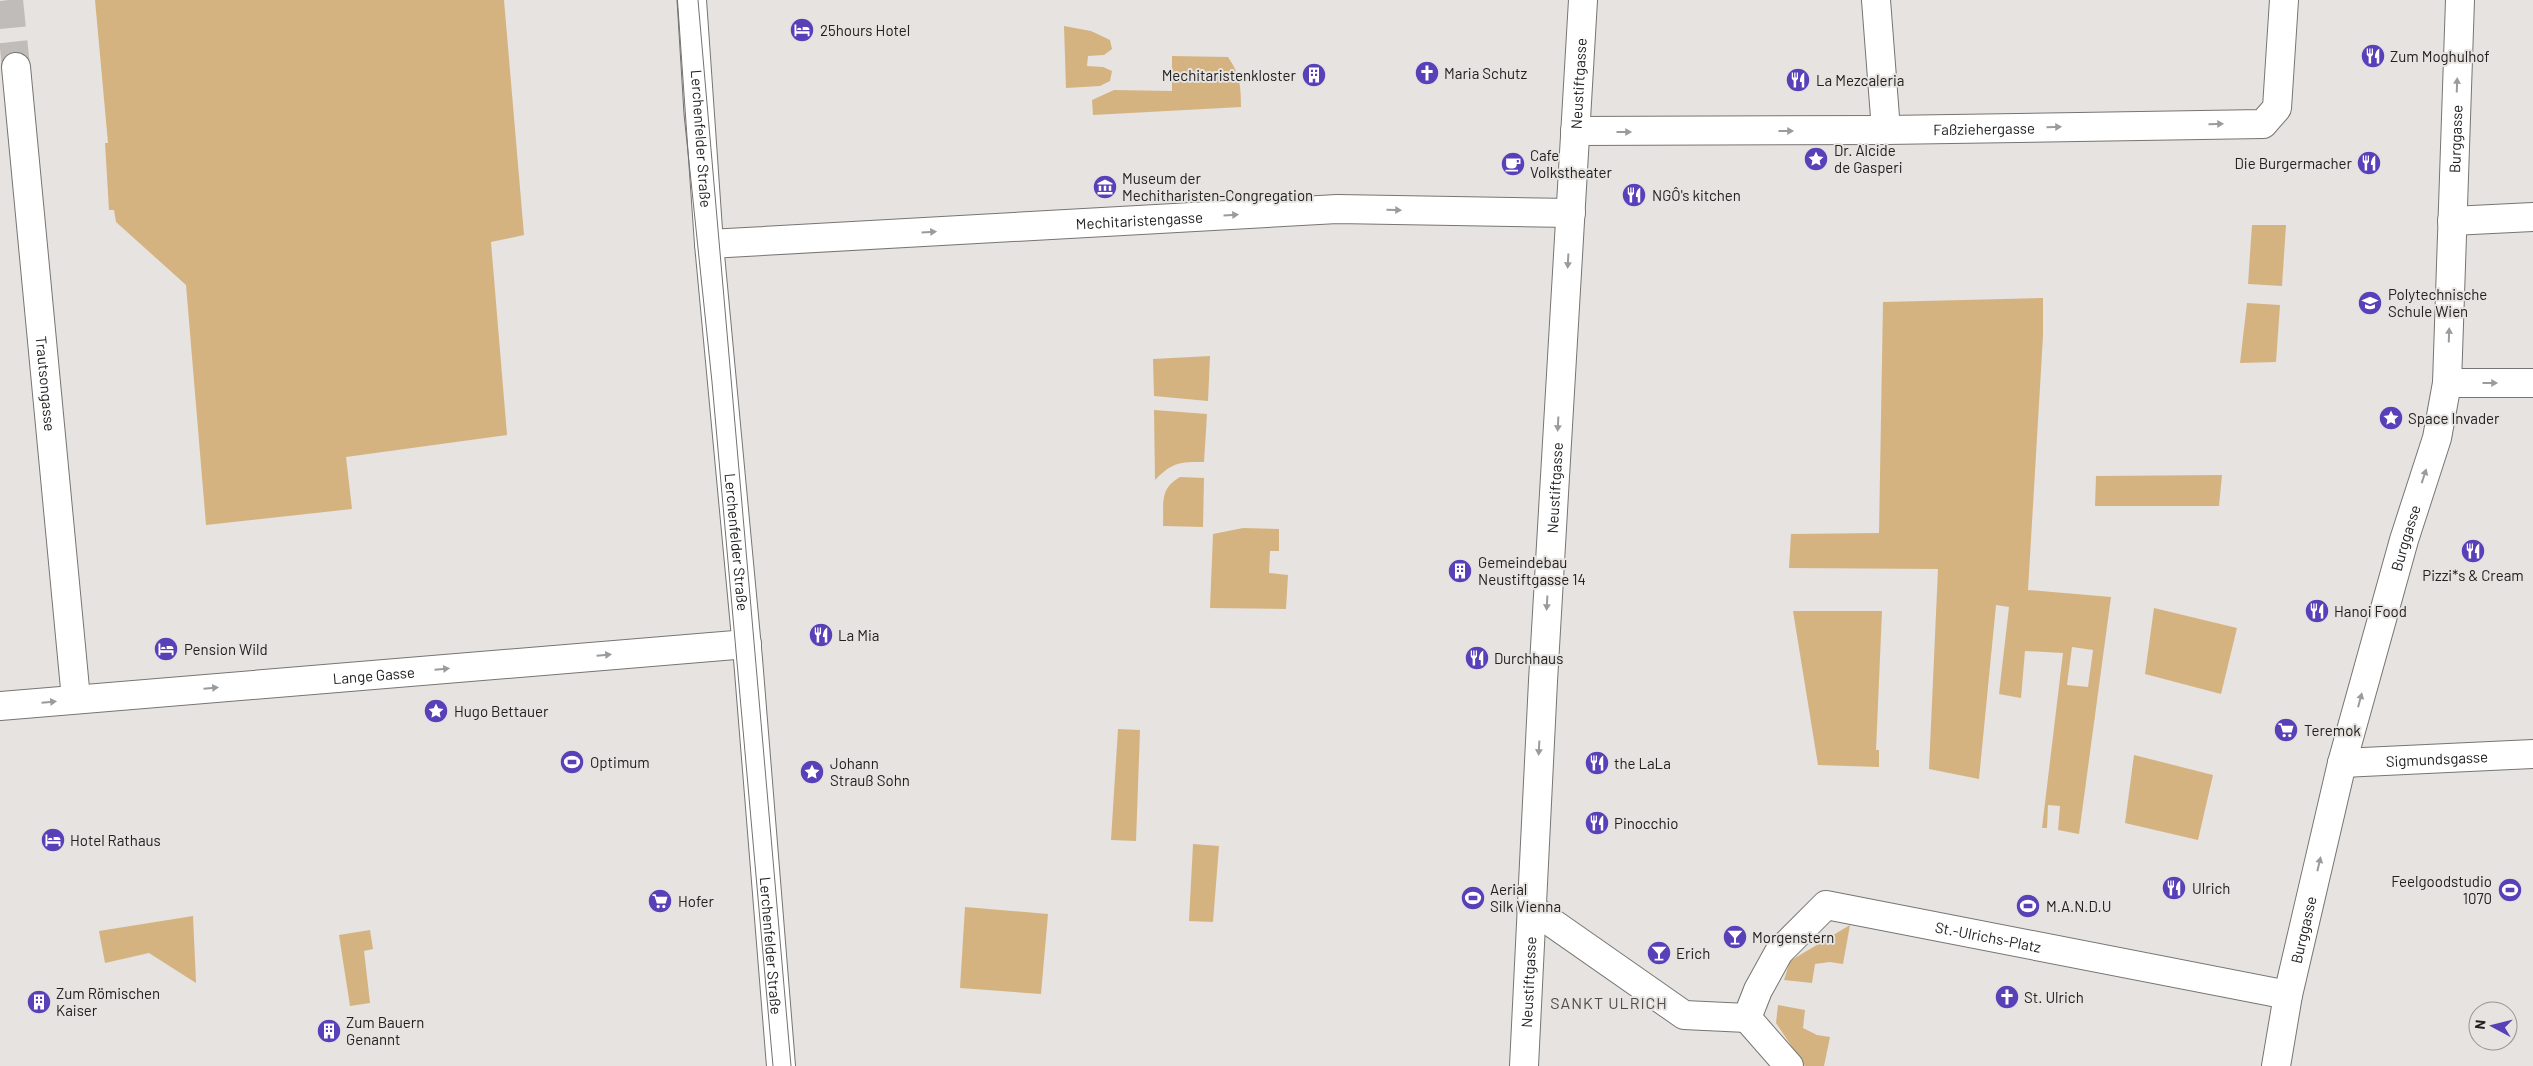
<svg xmlns="http://www.w3.org/2000/svg" width="2533" height="1066" viewBox="0 0 2533 1066" font-family="Barlow,sans-serif">
<style>
.green{fill:#d5b381;fill-rule:evenodd}
.lines{fill:none;stroke-linecap:round;stroke-linejoin:round}
.minor-tunnel{stroke:#bfbcba;stroke-width:28;stroke-dasharray:28 14;stroke-linecap:butt}
.pedestrian-casing{stroke:#777572;stroke-width:30}
.minor-casing{stroke:#777572;stroke-width:30}
.secondary-casing{stroke:#777572;stroke-width:30}
.pedestrian{stroke:#fff;stroke-width:28}
.minor{stroke:#fff;stroke-width:28}
.secondary{stroke:#fff;stroke-width:28}
.tram{stroke:#747270;stroke-width:1}
.oneway{fill:#9c9b9b}
.labels{text-anchor:middle;dominant-baseline:central;stroke-width:4;stroke-linejoin:round;paint-order:stroke}
.poi-label{font-size:15px;fill:#222120;stroke:#e6e3e0;text-anchor:start}
.street-label{font-size:15px;fill:#222120;stroke:#e6e3e0}
.neighbourhood-label{font-size:16px;letter-spacing:1px;fill:#4f4d4b;stroke:#e6e3e0}
</style>
<rect width="100%" height="100%" fill="#e6e3e0"/>
<g class="green">
<polygon points="95,0 504,0 524,235 491,242 507,435 346,457 352,509 206,525 186,285 116,222 114,210 109,210 105,143 108,143"/>
<polygon points="1064,26 1091,31 1110,40 1112,49 1104,55 1088,56 1087,66 1103,67 1112,71 1110,81 1100,86 1066,88"/>
<path d="M1172,56L1228,57C1240,74 1241,87 1241,107L1093,115L1092,100L1114,90L1172,91Z"/>
<polygon points="2252,225 2286,225 2282,286 2248,284"/>
<path d="M2043,298V336L2028,590L2111,597L2079,834L2058,830L2060,806L2048,805L2047,828H2042L2063,653L2025,651L2021,698L1999,694L2009,607L1996,605L1979,779L1929,769L1938,569L1789,568L1791,534L1879,533L1883,302ZM2072,647L2093,650L2088,687L2067,685Z"/>
<polygon points="2247,303 2280,305 2276,362 2240,363"/>
<polygon points="1210,356 1208,401 1154,396 1153,359"/>
<path d="M1154,410L1207,414L1204,462C1179,462 1173,462 1155,480Z"/>
<polygon points="2222,475 2219,506 2095,506 2096,476"/>
<path d="M1180,477L1204,478L1203,527L1163,526C1164,503 1159,489 1180,477Z"/>
<polygon points="1243,528 1279,529 1279,551 1270,551 1269,573 1288,575 1286,609 1210,608 1213,534"/>
<polygon points="2154,608 2237,628 2221,694 2145,674"/>
<polygon points="1793,611 1882,611 1876,750 1879,750 1879,767 1818,765"/>
<polygon points="1118,729 1140,730 1136,841 1111,840"/>
<polygon points="2134,755 2213,775 2198,840 2125,823"/>
<polygon points="1193,844 1219,846 1213,922 1189,921"/>
<polygon points="965,907 1048,914 1041,994 960,988"/>
<polygon points="193,916 196,983 149,953 105,963 99,931"/>
<polygon points="1850,925 1843,964 1830,962 1815,964 1812,983 1784,980 1790,961"/>
<polygon points="370,930 373,949 364,951 370,1003 350,1006 339,935"/>
<polygon points="1778,1005 1805,1010 1803,1028 1817,1035 1830,1037 1824,1066 1805,1066 1776,1023"/>
</g>
<g class="lines">
<polyline class="minor-tunnel" points="9,0 16,67"/>
<g class="pedestrian-casing">
<g id="pedestrian">
<polyline points="1876,0 1886,130"/>
<path id="s1" d="M1531,908L1684,1015L1747,1018L1758,990L1779,952L1826,905L2288,995"/>
<polyline points="1747,1018 1789,1066"/>
</g>
</g>
<g class="minor-casing">
<g id="minor">
<path id="s2" d="M16,67L76,699"/>
<path id="s3" d="M1575,131L1886,130L2263,124L2277,108L2284,0"/>
<polyline points="2452,221 2533,217"/>
<path id="s4" d="M709,244L1337,209L1571,213"/>
<polyline points="2447,383 2533,383"/>
<path id="s5" d="M0,706L747,644"/>
<path id="s6" d="M2342,763L2533,754"/>
</g>
</g>
<g class="secondary-casing">
<g id="secondary">
<path id="s7" d="M692,0L709,244L748,659L781,1066"/>
<path id="s8" d="M1524,1066L1543,681L1583,0"/>
<path id="s9" d="M2276,1066L2288,995L2342,763L2404,540L2437,438L2447,383L2460,0"/>
</g>
</g>
<use href="#pedestrian" class="pedestrian"/>
<use href="#minor" class="minor"/>
<use href="#secondary" class="secondary"/>
<g class="tram">
<polyline points="677,0 684,114 712,382 773,1066"/>
<polyline points="698,0 791,1066"/>
</g>
</g>
<defs><path id="oneway-solid" d="M-6-.8H1V-3.2L6.5 0L1 3.2V.8H-6Z" transform="scale(1.25)"/></defs>
<g class="oneway">
<use href="#oneway-solid" transform="translate(2457 85) rotate(-88)"/>
<use href="#oneway-solid" transform="translate(2216 124) rotate(-1)"/>
<use href="#oneway-solid" transform="translate(2054 127) rotate(-1)"/>
<use href="#oneway-solid" transform="translate(1786 131)"/>
<use href="#oneway-solid" transform="translate(1624 132)"/>
<use href="#oneway-solid" transform="translate(1394 210) rotate(1)"/>
<use href="#oneway-solid" transform="translate(1231 215) rotate(-3)"/>
<use href="#oneway-solid" transform="translate(929 232) rotate(-3)"/>
<use href="#oneway-solid" transform="translate(1568 261) rotate(93)"/>
<use href="#oneway-solid" transform="translate(2449 335) rotate(-88)"/>
<use href="#oneway-solid" transform="translate(2490 383)"/>
<use href="#oneway-solid" transform="translate(1558 424) rotate(93)"/>
<use href="#oneway-solid" transform="translate(2424 476) rotate(-72)"/>
<use href="#oneway-solid" transform="translate(1547 603) rotate(93)"/>
<use href="#oneway-solid" transform="translate(604 655) rotate(-5)"/>
<use href="#oneway-solid" transform="translate(442 669) rotate(-5)"/>
<use href="#oneway-solid" transform="translate(211 688) rotate(-5)"/>
<use href="#oneway-solid" transform="translate(2360 700) rotate(-75)"/>
<use href="#oneway-solid" transform="translate(49 702) rotate(-5)"/>
<use href="#oneway-solid" transform="translate(1539 748) rotate(93)"/>
<use href="#oneway-solid" transform="translate(2319 864) rotate(-77)"/>
</g>
<defs>
<g id="hotel-disc" transform="scale(1.25)"><circle r="9.5" fill="#5840b8" stroke="#e6e3e0"/><path d="M-6-4.5h1.5V1H6V5H4.5V3h-9V5H-6ZM-4 0a1.8 1.8 0 1 1 3.6 0ZM.5 0V-2.5h3Q6-2.5 6 0Z" fill="#fff"/></g>
<g id="restaurant-disc" transform="scale(1.25)"><circle r="9.5" fill="#5840b8" stroke="#e6e3e0"/><path d="M-5-6h1v4h1v-4h1v4h1v-4h1v5L-1.5 .5V6h-2V.5L-5-1ZM5-6V6H3V1.5H1.5Q1.5-4 5-6Z" fill="#fff"/></g>
<g id="church-disc" transform="scale(1.25)"><circle r="9.5" fill="#5840b8" stroke="#e6e3e0"/><path d="M-1.2-6h2.4v3.5h3.3v2.4h-3.3V6h-2.4V-.1h-3.3v-2.4h3.3Z" fill="#fff"/></g>
<g id="building-disc" transform="scale(1.25)"><circle r="9.5" fill="#5840b8" stroke="#e6e3e0"/><path d="M-4-6H4V6H1V3H-1V6H-4ZM-2.5-4.3h1.7v1.8h-1.7ZM.8-4.3h1.7v1.8H.8ZM-2.5-1h1.7V.8h-1.7ZM.8-1h1.7V.8H.8Z" fill="#fff"/></g>
<g id="sight-disc" transform="scale(1.25)"><circle r="9.5" fill="#5840b8" stroke="#e6e3e0"/><path d="M0-6L1.8-2.2L6-1.7L2.9 1.2L3.7 5.4L0 3.3L-3.7 5.4L-2.9 1.2L-6-1.7L-1.8-2.2Z" fill="#fff"/></g>
<g id="cafe-disc" transform="scale(1.25)"><circle r="9.5" fill="#5840b8" stroke="#e6e3e0"/><path d="M-5.5-4.5H6V0H3Q3 3.5 0 3.5H-2.5Q-5.5 3.5-5.5 0ZM3-3.2v2h1.7v-2ZM-6 4.5H4V6H-6Z" fill="#fff"/></g>
<g id="museum-disc" transform="scale(1.25)"><circle r="9.5" fill="#5840b8" stroke="#e6e3e0"/><path d="M0-6L6-3V-2H-6V-3ZM-5-1h2V3h-2ZM-1-1h2V3h-2ZM3-1h2V3H3ZM-6 4H6V6H-6Z" fill="#fff"/></g>
<g id="school-disc" transform="scale(1.25)"><circle r="9.5" fill="#5840b8" stroke="#e6e3e0"/><path d="M0-5L7-2L0 1L-7-2ZM-4 1L0 2.5L4 1V4Q0 6-4 4Z" fill="#fff"/></g>
<g id="supermarket-disc" transform="scale(1.25)"><circle r="9.5" fill="#5840b8" stroke="#e6e3e0"/><path d="M-6-5.5h2.5l.6 2H6L4.5 2H-2.5L-4.4-4H-6ZM-1.5 3.2a1.3 1.3 0 1 0 .1 0ZM3 3.2a1.3 1.3 0 1 0 .1 0Z" fill="#fff"/></g>
<g id="stadium-disc" transform="scale(1.25)"><circle r="9.5" fill="#5840b8" stroke="#e6e3e0"/><path d="M0-5a6.5 5 0 1 0 0 10a6.5 5 0 1 0 0-10ZM-3.5-1.8h7v3.6h-7Z" fill="#fff"/></g>
<g id="bar-disc" transform="scale(1.25)"><circle r="9.5" fill="#5840b8" stroke="#e6e3e0"/><path d="M-6-5H6L.8 .8V4.5H3.5V6h-7V4.5H-.8V.8Z" fill="#fff"/></g>
</defs>
<g fill-rule="evenodd">
<use href="#hotel-disc" x="802" y="30"/>
<use href="#restaurant-disc" x="2373" y="56"/>
<use href="#church-disc" x="1427" y="73"/>
<use href="#building-disc" x="1314" y="75"/>
<use href="#restaurant-disc" x="1798" y="80"/>
<use href="#sight-disc" x="1816" y="159"/>
<use href="#restaurant-disc" x="2369" y="163"/>
<use href="#cafe-disc" x="1513" y="164"/>
<use href="#museum-disc" x="1105" y="187"/>
<use href="#restaurant-disc" x="1634" y="195"/>
<use href="#school-disc" x="2370" y="303"/>
<use href="#sight-disc" x="2391" y="418"/>
<use href="#restaurant-disc" x="2473" y="551"/>
<use href="#building-disc" x="1460" y="571"/>
<use href="#restaurant-disc" x="2317" y="611"/>
<use href="#restaurant-disc" x="821" y="635"/>
<use href="#hotel-disc" x="166" y="649"/>
<use href="#restaurant-disc" x="1477" y="658"/>
<use href="#sight-disc" x="436" y="711"/>
<use href="#supermarket-disc" x="2286" y="730"/>
<use href="#stadium-disc" x="572" y="762"/>
<use href="#restaurant-disc" x="1597" y="763"/>
<use href="#sight-disc" x="812" y="772"/>
<use href="#restaurant-disc" x="1597" y="823"/>
<use href="#hotel-disc" x="53" y="840"/>
<use href="#restaurant-disc" x="2174" y="888"/>
<use href="#stadium-disc" x="2510" y="890"/>
<use href="#stadium-disc" x="1473" y="898"/>
<use href="#supermarket-disc" x="660" y="901"/>
<use href="#stadium-disc" x="2028" y="906"/>
<use href="#bar-disc" x="1735" y="937"/>
<use href="#bar-disc" x="1659" y="953"/>
<use href="#church-disc" x="2007" y="997"/>
<use href="#building-disc" x="39" y="1002"/>
<use href="#building-disc" x="329" y="1031"/>
</g>
<g class="labels">
<g class="poi-label">
<text x="820" y="30">25hours Hotel</text>
<text x="2390" y="56">Zum Moghulhof</text>
<text x="1444" y="73">Maria Schutz</text>
<text x="1296" y="75" text-anchor="end">Mechitaristenkloster</text>
<text x="1816" y="80">La Mezcaleria</text>
<text x="1834" y="150">Dr. Alcide<tspan x="1834" dy="17">de Gasperi</tspan></text>
<text x="1530" y="155">Cafe<tspan x="1530" dy="17">Volkstheater</tspan></text>
<text x="2352" y="163" text-anchor="end">Die Burgermacher</text>
<text x="1122" y="178">Museum der<tspan x="1122" dy="17">Mechitharisten-Congregation</tspan></text>
<text x="1652" y="195">NGÔ's kitchen</text>
<text x="2388" y="294">Polytechnische<tspan x="2388" dy="17">Schule Wien</tspan></text>
<text x="2408" y="418">Space Invader</text>
<text x="1478" y="562">Gemeindebau<tspan x="1478" dy="17">Neustiftgasse 14</tspan></text>
<text x="2473" y="575" text-anchor="middle">Pizzi*s &amp; Cream</text>
<text x="2334" y="611">Hanoi Food</text>
<text x="838" y="635">La Mia</text>
<text x="184" y="649">Pension Wild</text>
<text x="1494" y="658">Durchhaus</text>
<text x="454" y="711">Hugo Bettauer</text>
<text x="2304" y="730">Teremok</text>
<text x="590" y="762">Optimum</text>
<text x="830" y="763">Johann<tspan x="830" dy="17">Strauß Sohn</tspan></text>
<text x="1614" y="763">the LaLa</text>
<text x="1614" y="823">Pinocchio</text>
<text x="70" y="840">Hotel Rathaus</text>
<text x="2492" y="881" text-anchor="end">Feelgoodstudio<tspan x="2492" dy="17">1070</tspan></text>
<text x="2192" y="888">Ulrich</text>
<text x="1490" y="889">Aerial<tspan x="1490" dy="17">Silk Vienna</tspan></text>
<text x="678" y="901">Hofer</text>
<text x="2046" y="906">M.A.N.D.U</text>
<text x="1752" y="937">Morgenstern</text>
<text x="1676" y="953">Erich</text>
<text x="56" y="993">Zum Römischen<tspan x="56" dy="17">Kaiser</tspan></text>
<text x="2024" y="997">St. Ulrich</text>
<text x="346" y="1022">Zum Bauern<tspan x="346" dy="17">Genannt</tspan></text>
</g>
<g class="street-label">
<text stroke="none"><textPath href="#s8" startOffset="984">Neustiftgasse</textPath></text>
<text stroke="none"><textPath href="#s3" startOffset="409">Faßziehergasse</textPath></text>
<text stroke="none"><textPath href="#s7" startOffset="139">Lerchenfelder Straße</textPath></text>
<text stroke="none"><textPath href="#s9" startOffset="949">Burggasse</textPath></text>
<text stroke="none"><textPath href="#s4" startOffset="431">Mechitaristengasse</textPath></text>
<text stroke="none"><textPath href="#s2" startOffset="318">Trautsongasse</textPath></text>
<text stroke="none"><textPath href="#s8" startOffset="579">Neustiftgasse</textPath></text>
<text stroke="none"><textPath href="#s9" startOffset="544">Burggasse</textPath></text>
<text stroke="none"><textPath href="#s7" startOffset="544">Lerchenfelder Straße</textPath></text>
<text stroke="none"><textPath href="#s5" startOffset="375">Lange Gasse</textPath></text>
<text stroke="none"><textPath href="#s6" startOffset="95">Sigmundsgasse</textPath></text>
<text stroke="none"><textPath href="#s9" startOffset="139">Burggasse</textPath></text>
<text stroke="none"><textPath href="#s1" startOffset="555">St.-Ulrichs-Platz</textPath></text>
<text stroke="none"><textPath href="#s7" startOffset="949">Lerchenfelder Straße</textPath></text>
<text stroke="none"><textPath href="#s8" startOffset="84">Neustiftgasse</textPath></text>
</g>
<g class="neighbourhood-label">
<text x="1609" y="1002">SANKT ULRICH</text>
</g>
</g>
<g transform="translate(2493 1026) rotate(277)"><circle r="24" fill="#e6e3e0" stroke="#989593"/>
<path d="M0-4L9 19L0 12L-9 19Z" fill="#5840b8"/>
<text y="-8" font-size="14" font-weight="bold" text-anchor="middle" fill="#222120">N</text>
</g>
</svg>
